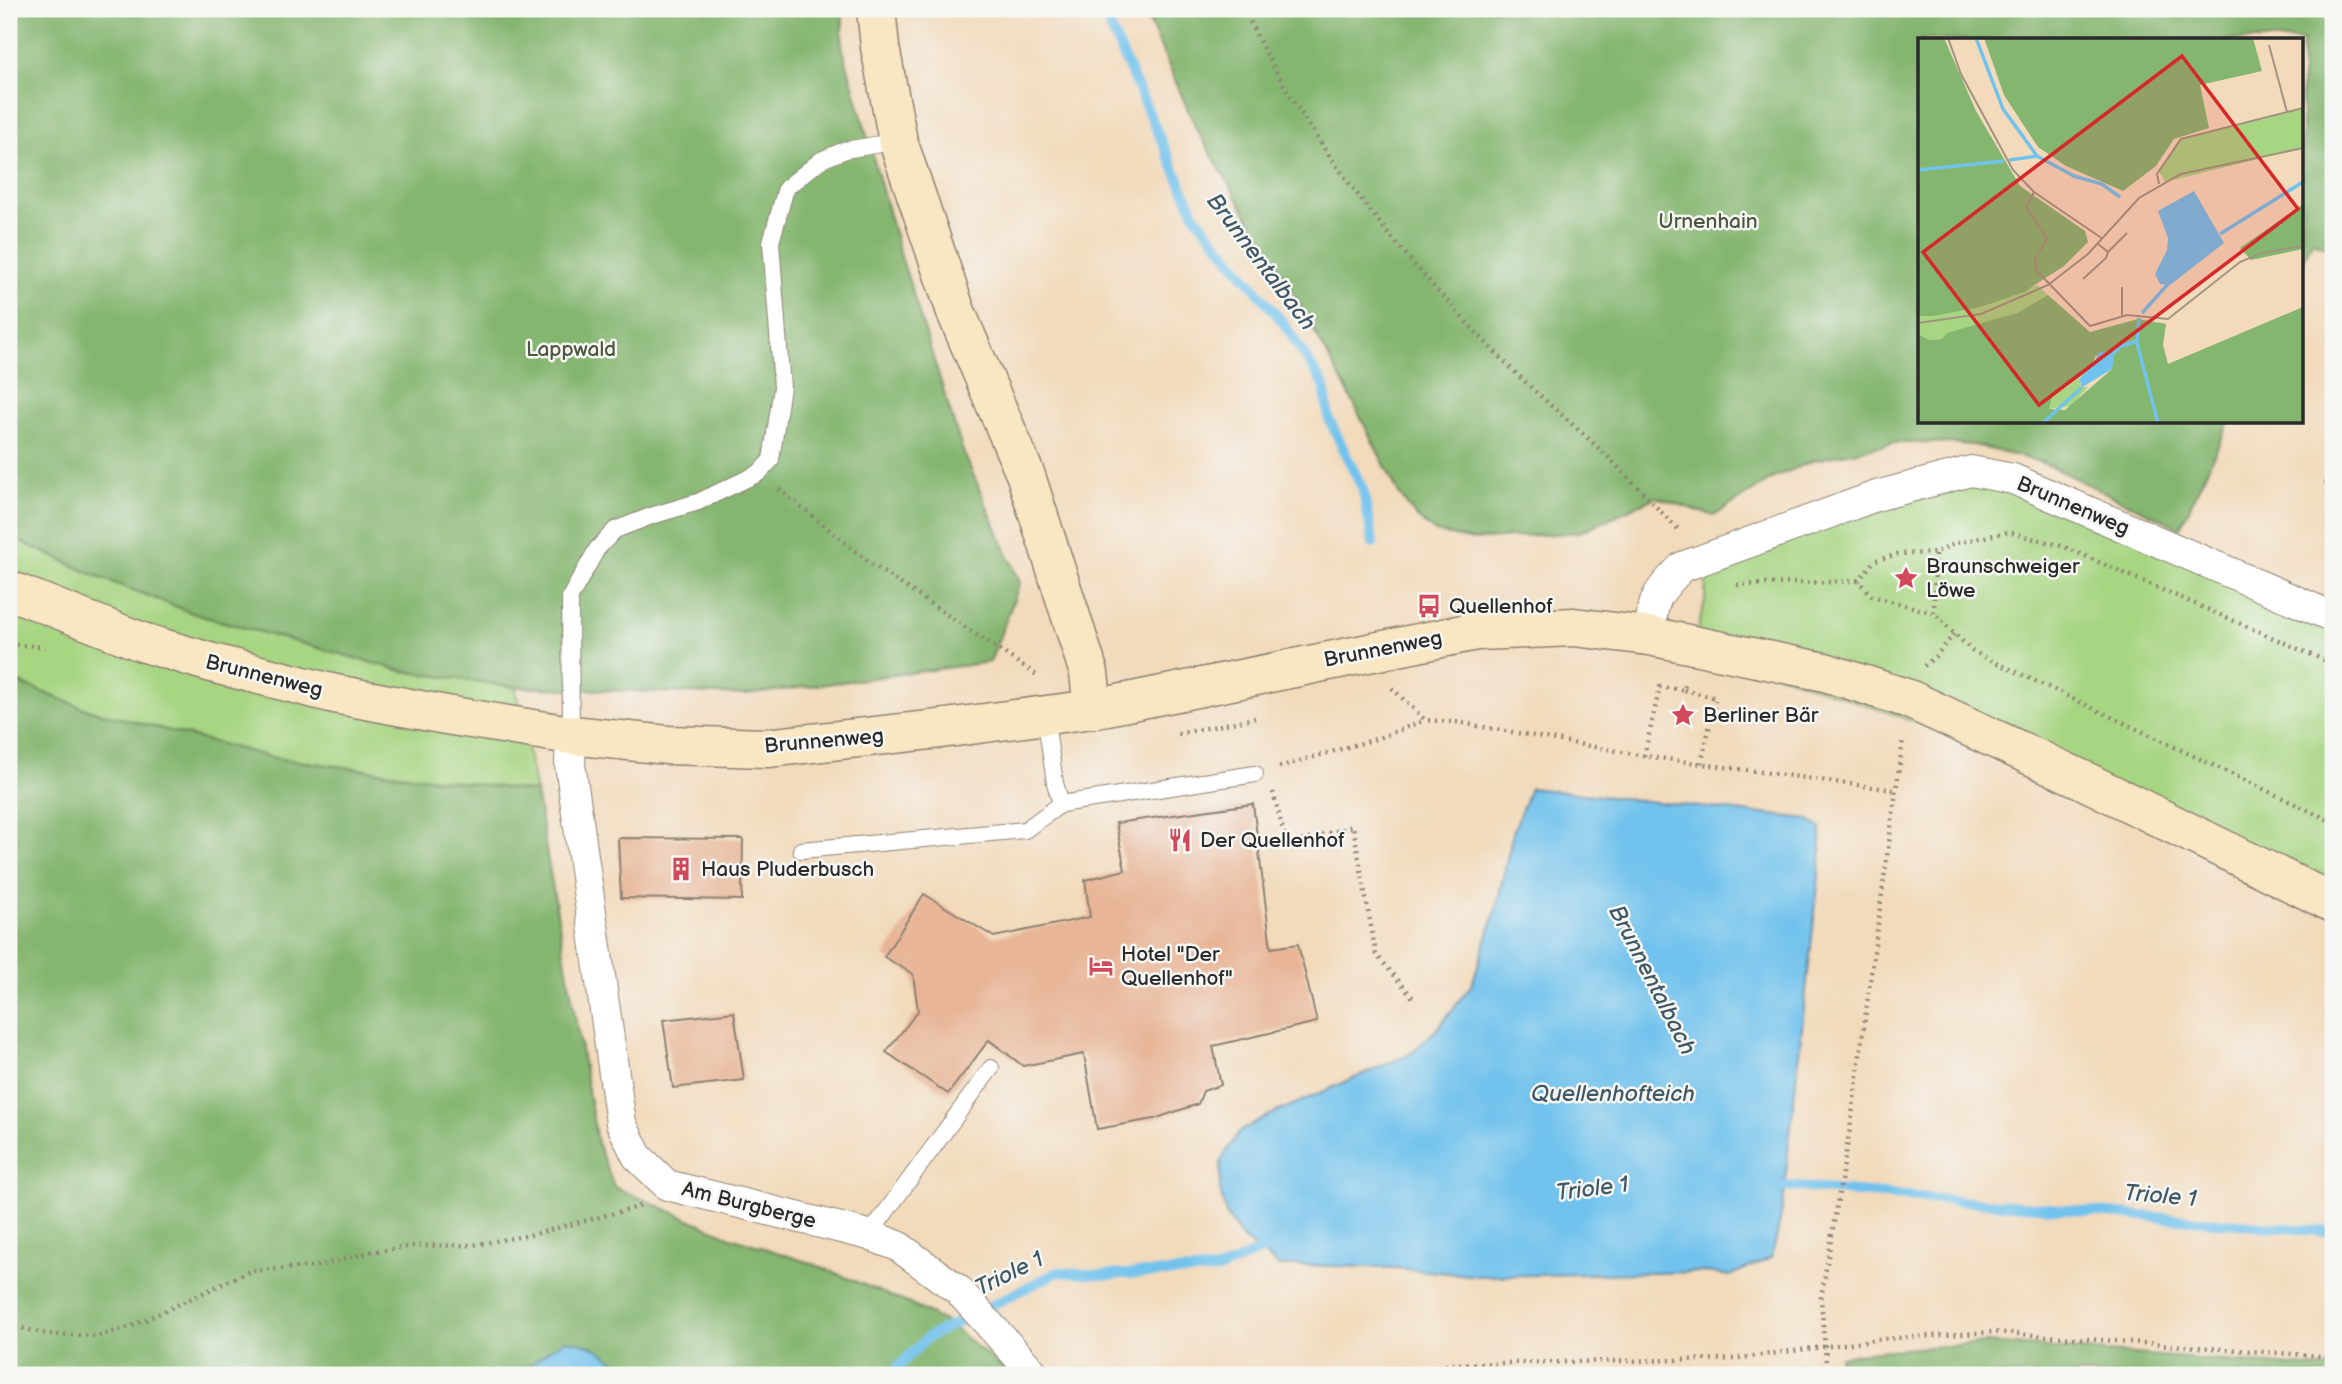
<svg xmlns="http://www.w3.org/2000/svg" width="2342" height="1384" viewBox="0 0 2342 1384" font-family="'Balsamiq Sans',sans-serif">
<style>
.green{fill:#a7d582;stroke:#698056;stroke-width:2}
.forest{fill:#85b670;stroke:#58704e;stroke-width:2}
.water{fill:#71c2ed;stroke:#4e768c;stroke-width:2}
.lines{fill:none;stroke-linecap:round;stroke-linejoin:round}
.stream{stroke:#71c2ed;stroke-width:10}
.building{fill:#e8b597}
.lane-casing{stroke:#8e8273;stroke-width:18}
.street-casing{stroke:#8e8273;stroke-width:32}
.secondary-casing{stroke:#8e8273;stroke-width:41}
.path{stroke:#8e8273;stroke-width:4.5;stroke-dasharray:2 5;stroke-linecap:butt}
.lane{stroke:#fff;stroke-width:16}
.street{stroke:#fff;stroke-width:30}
.secondary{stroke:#f9e7c3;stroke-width:38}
.labels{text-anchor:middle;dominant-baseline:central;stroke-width:5;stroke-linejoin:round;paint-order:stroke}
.park-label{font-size:21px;fill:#4a5641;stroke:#f6f6f2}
.street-label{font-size:21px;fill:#2b2b2b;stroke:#f6f6f2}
.poi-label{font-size:21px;fill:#2b2b2b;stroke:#f6f6f2;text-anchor:start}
.water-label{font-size:23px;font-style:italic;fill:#405865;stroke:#f6f6f2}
.inset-river{fill:none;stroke:#71c2ed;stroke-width:3.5}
.inset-road{fill:none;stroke:#a29481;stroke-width:2}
.view{fill:#d62828;fill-opacity:0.15;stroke:#d62828;stroke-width:3.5}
.inset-edge{fill:none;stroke:#2b2b2b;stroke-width:3.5}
</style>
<rect width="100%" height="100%" fill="#f6f6f2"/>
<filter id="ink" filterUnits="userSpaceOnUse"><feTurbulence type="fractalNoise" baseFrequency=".0143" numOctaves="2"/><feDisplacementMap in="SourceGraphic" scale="14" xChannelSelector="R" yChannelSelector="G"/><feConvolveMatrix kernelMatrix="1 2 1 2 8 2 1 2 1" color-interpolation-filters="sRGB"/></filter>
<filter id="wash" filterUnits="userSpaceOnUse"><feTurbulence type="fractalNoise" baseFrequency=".00686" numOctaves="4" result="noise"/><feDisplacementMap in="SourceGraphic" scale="28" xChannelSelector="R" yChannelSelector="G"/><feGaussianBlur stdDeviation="1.57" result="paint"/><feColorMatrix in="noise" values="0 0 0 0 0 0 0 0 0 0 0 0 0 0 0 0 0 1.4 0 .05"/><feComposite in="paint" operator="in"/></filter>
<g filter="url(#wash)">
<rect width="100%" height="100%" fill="#f2dabb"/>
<g class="green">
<polygon points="1962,465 2333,617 2333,903 2083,780 1694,645 1705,601 1707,559"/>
<polygon points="9,536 94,575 198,615 403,671 515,687 536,792 274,758 86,709 9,679"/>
</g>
<g class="forest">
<polygon points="9,9 843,9 842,46 898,247 962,449 1020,583 990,662 745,695 515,687 403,671 198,615 94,575 9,536"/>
<polygon points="1144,9 2333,9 2333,250 2312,241 2302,263 2302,40 1920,40 1920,422 2229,422 2180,528 2041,462 1973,445 1931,442 1894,443 1815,460 1773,478 1714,516 1656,497 1580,532 1473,540 1436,532 1416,517 1399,494 1349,394 1299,303 1196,128"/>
<path d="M9,679L86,709L274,758L536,792L597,1142L614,1187L731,1237L816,1265L912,1305L948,1323L999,1365L1009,1375H627C609,1354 594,1343 566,1340L518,1375H9Z"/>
<polygon points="1987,1343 2333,1369 2333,1375 1843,1375 1839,1357 1876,1351"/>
</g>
<g class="water">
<path d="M1530,788L1808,819L1821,829V857L1787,1161C1786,1194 1780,1227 1771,1258L1729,1276L1707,1272L1480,1276L1396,1268L1305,1265L1279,1266L1243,1239L1226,1214L1220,1189L1221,1161L1238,1133L1265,1117L1412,1053L1438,1028L1472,984L1496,909L1513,832Z"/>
<path d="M566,1340C594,1343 609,1354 627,1375H518L550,1349Z"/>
</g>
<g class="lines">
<g class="stream">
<polyline points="1102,9 1196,217 1284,324 1324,385 1329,419 1363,490 1373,543"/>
<polyline points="1774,1187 1786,1186 2333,1232"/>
<polyline points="890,1375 928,1337 1058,1272 1102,1275 1218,1270 1259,1251 1272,1249"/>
</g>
</g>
<g id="blocks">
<g class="building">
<polygon points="2333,464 2333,487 2325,483"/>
<polygon points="1253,804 1271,948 1298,944 1317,1022 1213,1046 1221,1085 1203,1091 1198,1104 1154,1119 1097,1129 1084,1054 1023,1066 989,1040 948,1094 886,1052 918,1011 913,974 884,957 924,894 994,937 1090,917 1085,880 1125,870 1116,823"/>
<polygon points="618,838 743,839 742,900 621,898"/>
<polygon points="734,1012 744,1080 673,1088 663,1020"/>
</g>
</g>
</g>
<g filter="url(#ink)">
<use href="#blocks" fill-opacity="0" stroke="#8e8273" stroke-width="2"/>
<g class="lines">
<g class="lane-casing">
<g id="lane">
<polyline points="571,734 570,597 597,549 615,530 651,516 698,502 759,473 771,460 782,387 771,242 786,188 821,160 845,150 898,141"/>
<polyline points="1061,804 1255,774"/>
<polyline points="801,850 1025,830 1061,804 1055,783 1045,715"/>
<polyline points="869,1235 991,1068"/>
</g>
</g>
<g class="street-casing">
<g id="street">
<path d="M1649,636C1654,597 1654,596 1682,567L1876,496L1971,471L2013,479L2333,617"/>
<polyline points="571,735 570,764 621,1123 637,1156 667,1185 869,1235 898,1246 958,1290 1035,1375"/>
</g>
</g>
<g class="secondary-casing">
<g id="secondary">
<polyline points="876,9 880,47 898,141 956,312 1026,476 1089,673 1093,709"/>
<polyline points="9,590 142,642 212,663 335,694 446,715 571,735 668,745 767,748 939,729 1093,709 1477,631 1574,627 1649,636 1825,672 1909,699 2083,780 2333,903"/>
</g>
</g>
<g class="path">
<path d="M1244,9C1303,137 1399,254 1497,354C1531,390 1570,421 1606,455C1631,480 1655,506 1680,531"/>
<polyline points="779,489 870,563 1038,676"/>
<polyline points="1858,581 1874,561 1898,554 1935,553 1956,543 2008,532 2062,546 2333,664"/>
<polyline points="1737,585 1858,581 1872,596 1934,613 1972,651 2333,822"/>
<polyline points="1934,613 1935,553"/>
<polyline points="9,644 45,647"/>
<polyline points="1924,666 1937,655 1954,634"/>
<polyline points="1392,688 1425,720 1456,722 1644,756 1894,790"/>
<polyline points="1684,690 1716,698 1701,764"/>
<polyline points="1178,734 1255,718"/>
<polyline points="1644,756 1660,687 1684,690 1686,682"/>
<polyline points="1279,767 1379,738 1425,720"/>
<polyline points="1273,792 1287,845 1353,826 1376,954 1415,1000"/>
<polyline points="9,1325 47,1334 98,1336 130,1327 250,1271 318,1266 370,1252 411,1246 473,1245 530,1235 638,1207 641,1204"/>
<polyline points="1397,1375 1452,1364 1732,1359 1882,1339 1993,1332 2333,1357"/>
<polyline points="1827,1375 1821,1298 1850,1129 1903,739"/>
</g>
<use href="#lane" class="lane"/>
<use href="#street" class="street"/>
<use href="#secondary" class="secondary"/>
</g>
</g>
<defs>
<g id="sight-bare" transform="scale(1.89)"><path d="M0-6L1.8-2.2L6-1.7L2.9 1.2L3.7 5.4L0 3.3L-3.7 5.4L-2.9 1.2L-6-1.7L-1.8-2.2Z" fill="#d1495b" stroke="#f6f6f2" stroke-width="2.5" paint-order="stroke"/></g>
<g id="bus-bare" transform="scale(1.89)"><path d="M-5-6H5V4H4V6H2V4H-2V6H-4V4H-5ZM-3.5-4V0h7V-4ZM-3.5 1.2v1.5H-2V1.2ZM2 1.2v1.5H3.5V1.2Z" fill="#d1495b" stroke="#f6f6f2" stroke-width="2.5" paint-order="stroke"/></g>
<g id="restaurant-bare" transform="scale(1.89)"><path d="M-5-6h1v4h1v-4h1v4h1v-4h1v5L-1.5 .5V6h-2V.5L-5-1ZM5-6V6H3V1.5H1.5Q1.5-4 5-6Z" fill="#d1495b" stroke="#f6f6f2" stroke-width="2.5" paint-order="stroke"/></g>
<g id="building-bare" transform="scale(1.89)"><path d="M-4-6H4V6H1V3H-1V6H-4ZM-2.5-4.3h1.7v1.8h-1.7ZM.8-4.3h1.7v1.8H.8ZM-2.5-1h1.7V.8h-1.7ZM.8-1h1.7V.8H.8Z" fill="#d1495b" stroke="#f6f6f2" stroke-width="2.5" paint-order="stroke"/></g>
<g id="hotel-bare" transform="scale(1.89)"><path d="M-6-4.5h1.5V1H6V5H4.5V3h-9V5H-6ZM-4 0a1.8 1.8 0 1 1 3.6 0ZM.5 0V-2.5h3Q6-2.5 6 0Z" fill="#d1495b" stroke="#f6f6f2" stroke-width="2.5" paint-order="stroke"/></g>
</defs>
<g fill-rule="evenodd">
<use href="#sight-bare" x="1906" y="578"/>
<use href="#bus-bare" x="1429" y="606"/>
<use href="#sight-bare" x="1683" y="715"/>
<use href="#restaurant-bare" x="1180" y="840"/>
<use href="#building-bare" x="681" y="869"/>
<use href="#hotel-bare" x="1101" y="966"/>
</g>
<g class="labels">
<g class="park-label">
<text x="1708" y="221">Urnenhain</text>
<text x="571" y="349">Lappwald</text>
</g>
<g class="street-label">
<text transform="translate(2073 506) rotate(23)">Brunnenweg</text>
<text transform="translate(1383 649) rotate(-11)">Brunnenweg</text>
<text transform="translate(264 676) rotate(14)">Brunnenweg</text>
<text transform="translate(824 741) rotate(-5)">Brunnenweg</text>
<text transform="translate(749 1205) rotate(14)">Am Burgberge</text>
</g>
<g class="poi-label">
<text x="1926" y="566">Braunschweiger<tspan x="1926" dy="24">Löwe</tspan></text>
<text x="1449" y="606">Quellenhof</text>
<text x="1703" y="715">Berliner Bär</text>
<text x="1200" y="840">Der Quellenhof</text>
<text x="701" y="869">Haus Pluderbusch</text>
<text x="1121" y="954">Hotel "Der<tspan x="1121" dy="24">Quellenhof"</tspan></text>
</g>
<g class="water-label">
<text transform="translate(1261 262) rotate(53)">Brunnentalbach</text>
<text transform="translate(1652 980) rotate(63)">Brunnentalbach</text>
<text x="1613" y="1094">Quellenhofteich</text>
<text transform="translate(1592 1189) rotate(-7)">Triole 1</text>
<text transform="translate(2160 1196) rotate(5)">Triole 1</text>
<text transform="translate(1009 1274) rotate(-26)">Triole 1</text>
</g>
</g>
<g transform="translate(1918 38)">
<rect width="385" height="385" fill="#f2dabb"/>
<path d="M385,70V110L247,144L241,133L261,101ZM119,247L130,257L99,275L24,301L12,302L0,296V278L64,269ZM162,340V349H170L153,368L131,371L134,359Z" fill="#a7d582"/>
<path d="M0,0H26L58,73L102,148L167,193L170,204L146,228L106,254L63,269L15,278H0ZM66,0H335L344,33L282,47L291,90L256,101L238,128L205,153L148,128L120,109L86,57ZM385,166V211L333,222L322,210ZM130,257L172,294L220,281L248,286L245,307L250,326L385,269V385H0V296L12,302L24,301L29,295L99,275ZM178,317L194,331L147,372L131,371L134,359L173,331Z" fill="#85b670" fill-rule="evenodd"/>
<path d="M276,153L306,205L252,247L242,246L237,236L249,212L250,200L240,173ZM186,313L196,319L194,331L163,350L162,340L176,327L180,315Z" fill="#71c2ed"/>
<path class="inset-river" d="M58,0L85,71L119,118L156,138L184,146L202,159M91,122L119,118M0,132L86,123M302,196L385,144M224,275L250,246M219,305L240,385M193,318L201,309L219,303L221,280M125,385L163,350"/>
<path class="inset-road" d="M30,0L43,36L95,132L116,154L185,201M351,7L369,74M241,146L239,136L263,101L385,70M116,154L108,169L129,200L117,221L118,232L172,288L209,277L250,281L322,224L343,215L385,208M190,214L209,195M165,241L188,220L190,214L180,206M204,249V278M0,285L63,276L130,247L170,216L221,160L263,136L385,110"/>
<path class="view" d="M264,18L380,171L121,367L5,214Z"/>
<rect width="385" height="385" class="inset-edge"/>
</g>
<rect width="2342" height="1384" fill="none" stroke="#f6f6f2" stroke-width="35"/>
</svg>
